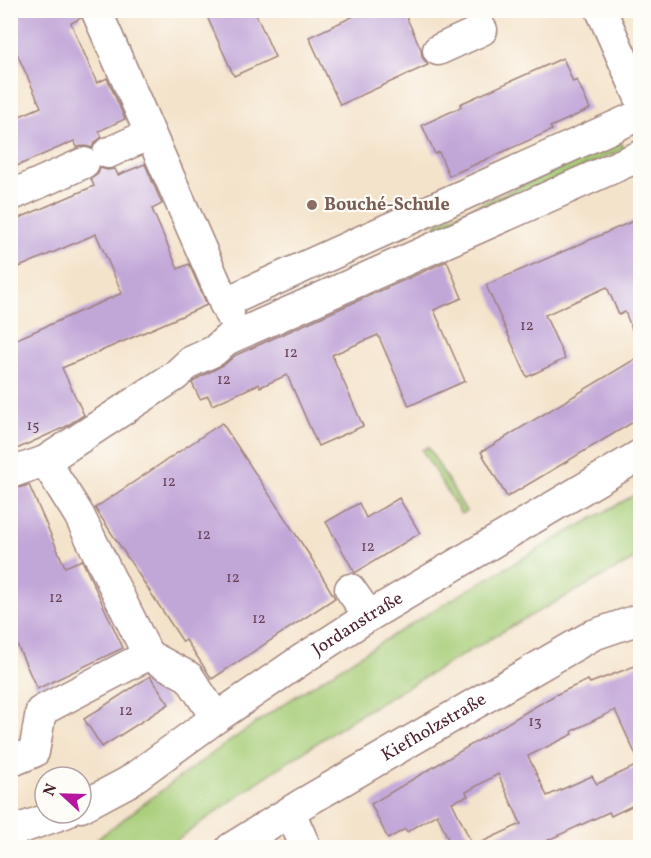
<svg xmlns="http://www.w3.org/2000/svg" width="651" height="858" viewBox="0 0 651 858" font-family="Vollkorn,serif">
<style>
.green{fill:#a8ce79;stroke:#797652;stroke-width:1.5}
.building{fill:#c1a6d8;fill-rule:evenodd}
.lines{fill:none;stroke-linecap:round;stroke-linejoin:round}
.minor-casing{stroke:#9f817b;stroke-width:33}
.minor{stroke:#fff;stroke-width:30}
.education-dot{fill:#8d6e63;stroke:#fdfcf7;stroke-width:2}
.labels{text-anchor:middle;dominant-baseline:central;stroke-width:4.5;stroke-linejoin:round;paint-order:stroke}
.number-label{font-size:15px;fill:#684156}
.education-label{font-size:18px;font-weight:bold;fill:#785e54;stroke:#fdfcf7;text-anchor:start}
.street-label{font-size:18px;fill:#4a1f2b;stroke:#fdfcf7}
</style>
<rect width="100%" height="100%" fill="#fdfcf7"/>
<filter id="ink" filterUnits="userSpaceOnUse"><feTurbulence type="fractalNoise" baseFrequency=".0167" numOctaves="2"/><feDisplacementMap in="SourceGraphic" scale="12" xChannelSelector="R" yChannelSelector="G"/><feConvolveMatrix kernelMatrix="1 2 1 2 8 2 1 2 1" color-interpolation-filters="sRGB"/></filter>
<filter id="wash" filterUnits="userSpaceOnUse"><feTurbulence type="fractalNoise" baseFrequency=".008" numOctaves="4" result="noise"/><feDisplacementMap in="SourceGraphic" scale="24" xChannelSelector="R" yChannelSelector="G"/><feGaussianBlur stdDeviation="1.35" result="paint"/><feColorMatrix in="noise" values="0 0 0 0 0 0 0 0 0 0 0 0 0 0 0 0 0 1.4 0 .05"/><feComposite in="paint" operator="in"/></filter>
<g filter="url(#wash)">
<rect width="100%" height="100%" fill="#f4e3cb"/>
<g class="green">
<polygon points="620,142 624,149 438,230 435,224"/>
<polygon points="428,447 466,511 461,514 422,450"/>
<path d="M640,492V556L519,622L356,717L265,777L167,847H87C157,793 229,739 304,691C414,620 526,555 640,492Z"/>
</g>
<g id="blocks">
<g class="building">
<polygon points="10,10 79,10 81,18 71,23 97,83 107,78 125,119 99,131 102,137 94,143 92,148 85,146 77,147 74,141 10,169 10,120 41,107 14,47 10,49"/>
<polygon points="204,10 254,10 275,57 234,76"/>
<polygon points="367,10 403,10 421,49 422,57 428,65 340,105 309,37"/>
<polygon points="563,58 573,82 577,80 590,109 550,127 552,130 449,176 439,152 435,154 422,125 461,107 460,104"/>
<polygon points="145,164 162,204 152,209 178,269 189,264 207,305 62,368 84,415 65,427 10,452 10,342 122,293 96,234 10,271 10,222 94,186 91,179 98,174 100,168 107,170 115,169 118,175"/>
<polygon points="640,218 640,349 625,312 619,315 607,287 545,315 565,359 527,377 486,285"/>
<polygon points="447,261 462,298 434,310 465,381 409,406 378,335 332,355 363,426 318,446 287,375 260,387 259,384 212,405 208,396 200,399 192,383 200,377 225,364 236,355"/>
<polygon points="640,356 640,418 507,497 481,452"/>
<polygon points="222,423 310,556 335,598 212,679 186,640 183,642 95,508"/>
<polygon points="29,485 65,567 82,560 123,648 37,689 10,629 10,490"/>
<polygon points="399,498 420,533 355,573 326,522 359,503 366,518"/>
<path d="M640,664V802L611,816L609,812L548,840L552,848H452L437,814L407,832L405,829L388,839L371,804L555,695L588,680L590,683ZM615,710L640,764L597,784L592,776L547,796L528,756L573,734L572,731ZM498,774L521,824L473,846L452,802L468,796L466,792Z"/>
<polygon points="150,676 169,704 102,747 84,719"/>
</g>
</g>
</g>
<g filter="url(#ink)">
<use href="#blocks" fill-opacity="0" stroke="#9f817b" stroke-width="1.5"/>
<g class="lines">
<g class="minor-casing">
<g id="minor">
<polyline points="96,10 229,313"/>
<polyline points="601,10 640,98"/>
<polyline points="438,50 482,30"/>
<polyline points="108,153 150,134"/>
<polyline points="10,196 84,163"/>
<polyline points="224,303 640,115"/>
<polyline points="10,473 45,461"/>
<polyline points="350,589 369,616"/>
<polyline points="148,655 189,677 216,718"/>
<polyline points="10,762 34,752 41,711 148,655 79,515 45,461 175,376 190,362 214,351 226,340 640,156"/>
<path id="s1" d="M81,807L128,782L216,718L304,658L369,616L640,455"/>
<polyline points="290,812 306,848"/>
<polyline points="10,832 65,813"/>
<path id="s2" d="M231,848L302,804L593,635L640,619"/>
</g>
</g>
<use href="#minor" class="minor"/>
</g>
</g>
<circle class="education-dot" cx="312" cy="205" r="6"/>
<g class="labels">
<g class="number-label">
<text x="527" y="326">12</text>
<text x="291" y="353">12</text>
<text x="224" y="380">12</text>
<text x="33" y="426">15</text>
<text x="169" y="482">12</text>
<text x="204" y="535">12</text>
<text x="368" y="547">12</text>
<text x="233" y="578">12</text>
<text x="56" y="598">12</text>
<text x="259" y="619">12</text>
<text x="126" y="711">12</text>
<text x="535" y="722">13</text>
</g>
<g class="education-label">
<text x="324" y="205">Bouché-Schule</text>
</g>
<g class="street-label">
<text stroke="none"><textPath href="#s1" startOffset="332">Jordanstraße</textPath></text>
<text stroke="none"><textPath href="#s2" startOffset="236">Kiefholzstraße</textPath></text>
</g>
</g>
<rect width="651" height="858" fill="none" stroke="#fdfcf7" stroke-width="36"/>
<g transform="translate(63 795) rotate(292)"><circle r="28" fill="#fdfcf7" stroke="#b5a4a5" stroke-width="1.5"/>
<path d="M0-4.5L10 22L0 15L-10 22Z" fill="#b5179e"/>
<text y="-9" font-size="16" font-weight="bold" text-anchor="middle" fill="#4a1f2b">N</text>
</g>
</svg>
